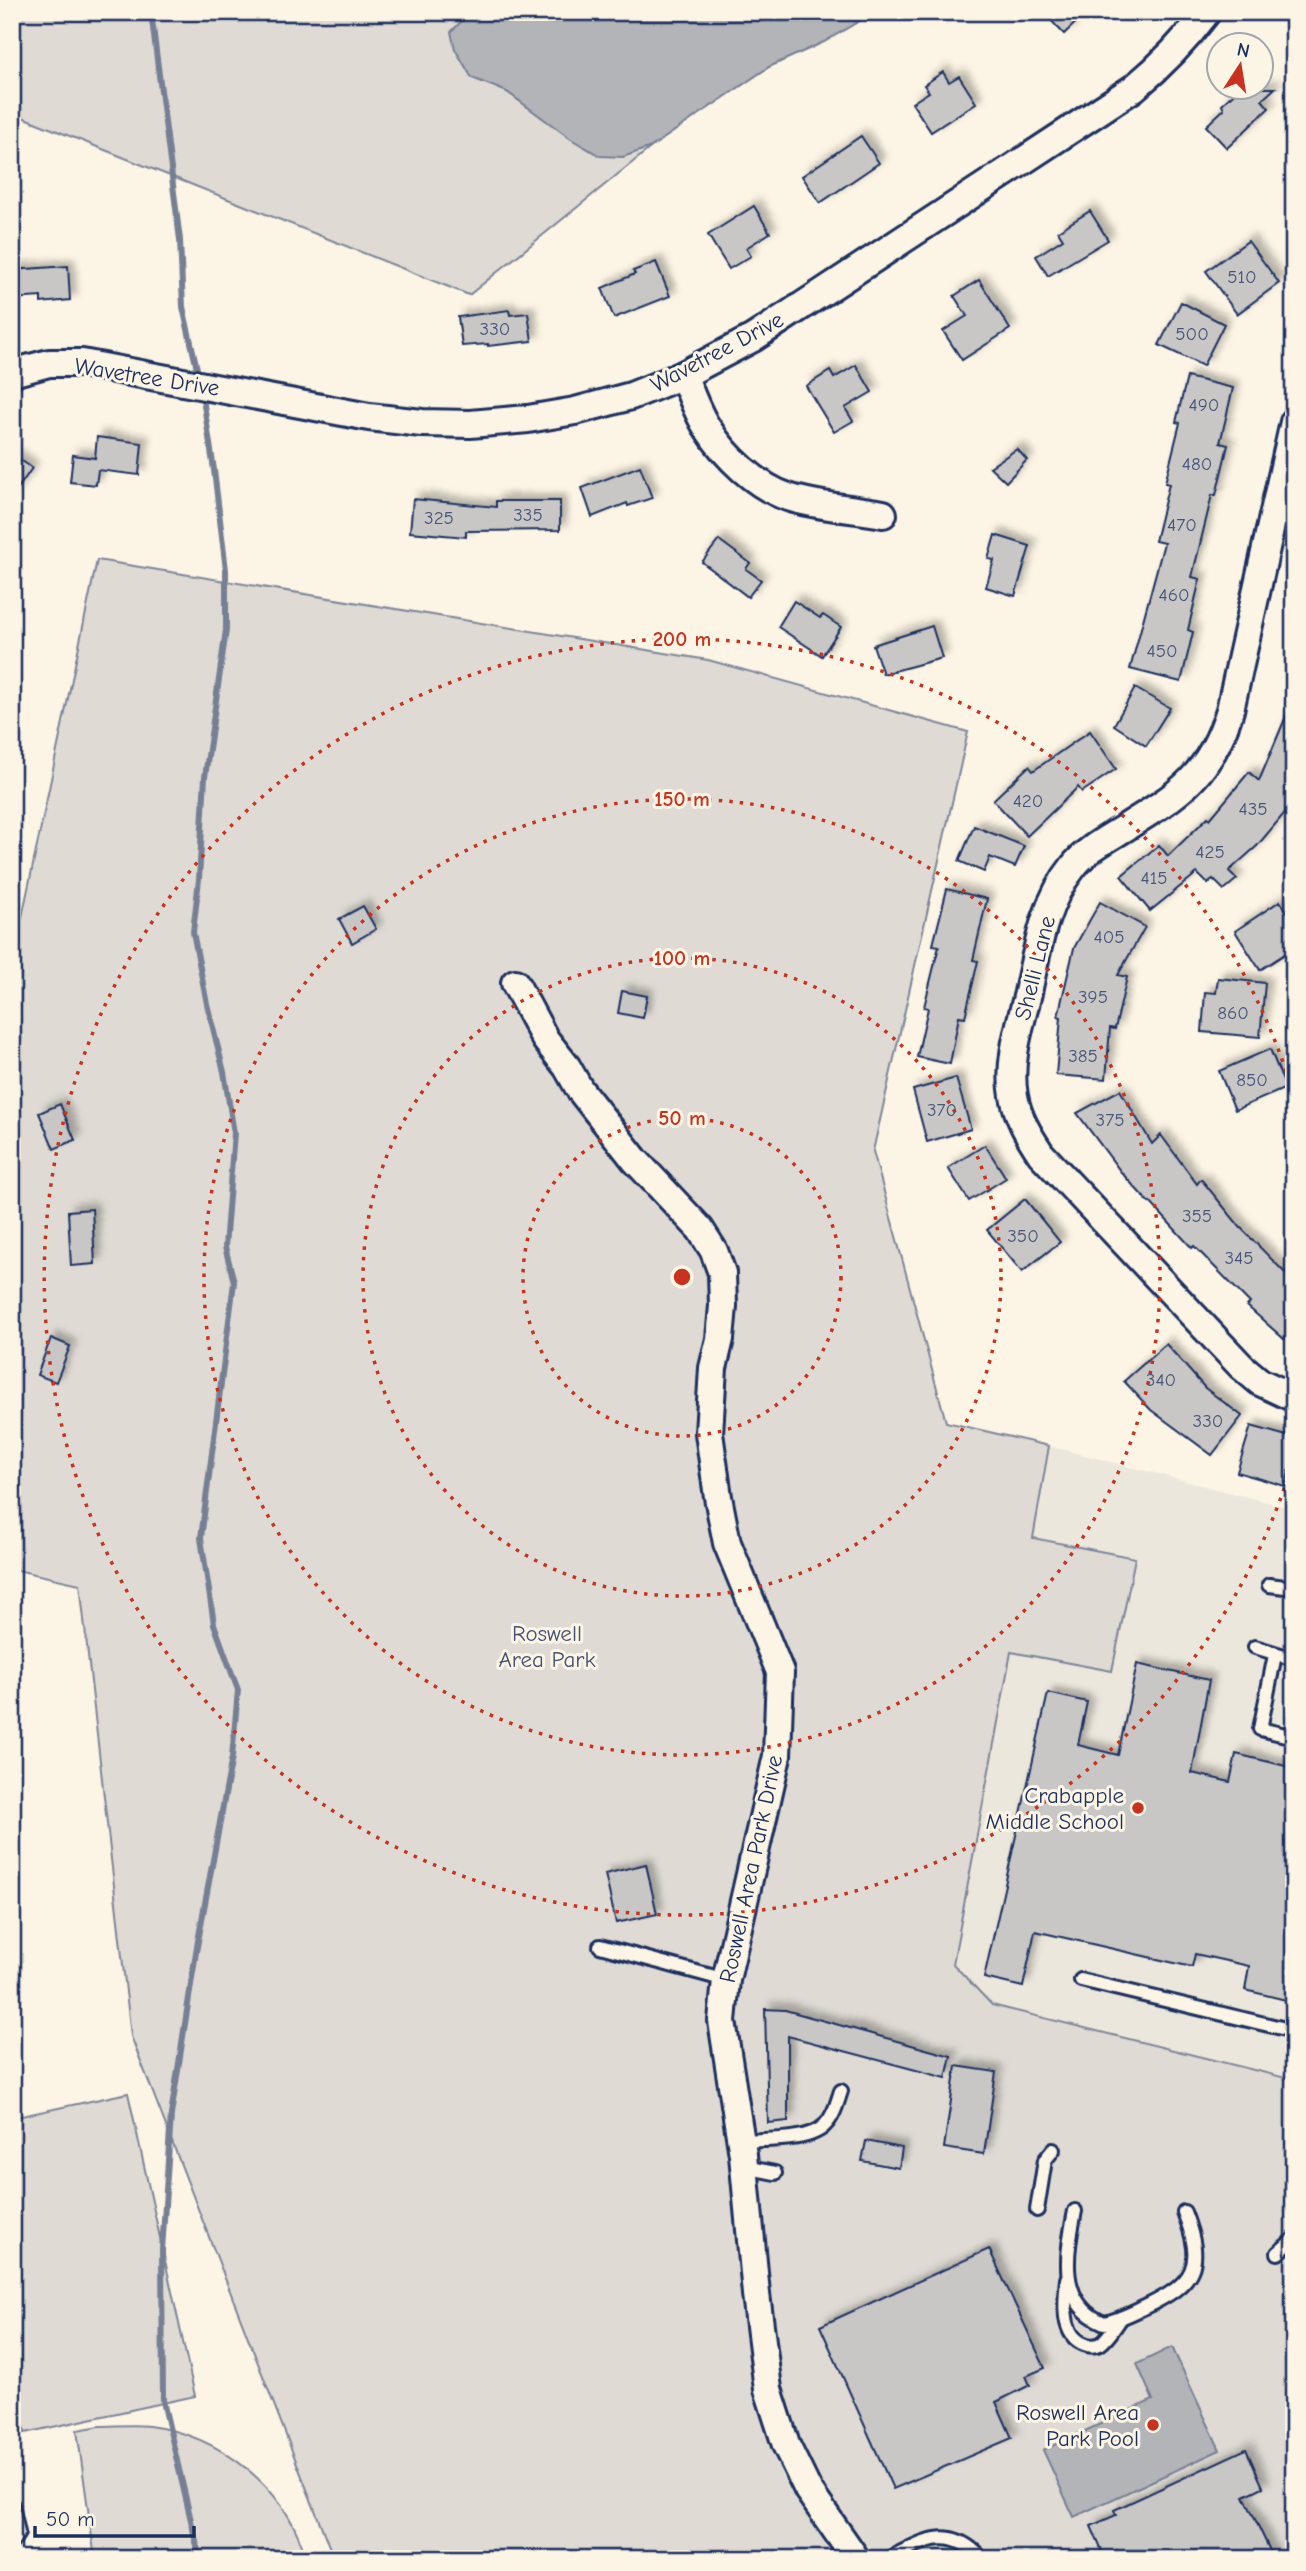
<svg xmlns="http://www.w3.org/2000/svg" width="1306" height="2571" viewBox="0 0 1306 2571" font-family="'Comic Neue',sans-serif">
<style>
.built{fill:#ece7dc}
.green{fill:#dfdbd4;stroke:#7d8599;stroke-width:2}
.water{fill:#b2b4b8;stroke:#767f94;stroke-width:2}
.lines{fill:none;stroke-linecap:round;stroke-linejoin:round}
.stream{stroke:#767f94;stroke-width:6}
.building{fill:#c8c7c6;stroke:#1b2f5e;stroke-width:2;filter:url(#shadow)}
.service-casing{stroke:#1b2f5e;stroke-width:18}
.minor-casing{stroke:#1b2f5e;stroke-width:32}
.service{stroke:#fcf5e5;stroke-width:12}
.minor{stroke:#fcf5e5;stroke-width:26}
.ring{fill:none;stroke:#c8321e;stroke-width:3.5;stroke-dasharray:3.5 7}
.poi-dot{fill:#c8321e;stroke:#fcf5e5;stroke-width:2.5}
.labels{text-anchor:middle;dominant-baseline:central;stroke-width:6;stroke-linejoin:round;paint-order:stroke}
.number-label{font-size:19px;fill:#465578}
.street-label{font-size:23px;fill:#1b2f5e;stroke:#fcf5e5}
.park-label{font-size:23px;fill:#425176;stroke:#fcf5e5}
.poi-label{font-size:23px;fill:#1b2f5e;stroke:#fcf5e5;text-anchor:end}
.centre{fill:#c8321e;stroke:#fcf5e5;stroke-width:3.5}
.ring-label{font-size:21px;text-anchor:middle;font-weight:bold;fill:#c8321e;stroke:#fcf5e5;stroke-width:6;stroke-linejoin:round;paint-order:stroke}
</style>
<defs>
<filter id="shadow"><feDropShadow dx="6" dy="-6" stdDeviation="3.5" flood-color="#0004"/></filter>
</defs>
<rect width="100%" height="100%" fill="#fcf5e5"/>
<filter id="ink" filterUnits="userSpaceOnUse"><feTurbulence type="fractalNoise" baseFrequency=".0143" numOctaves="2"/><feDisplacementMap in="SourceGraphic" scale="14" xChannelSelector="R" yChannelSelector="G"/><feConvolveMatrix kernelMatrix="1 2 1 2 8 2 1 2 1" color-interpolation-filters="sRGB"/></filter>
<g filter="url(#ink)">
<polygon class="built" points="1049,1446 1294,1509 1294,2080 992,2005 953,1964"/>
<g class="green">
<polygon points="12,12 818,12 469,295 12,113"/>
<polygon points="97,560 708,660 968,732 873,1151 946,1422 1049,1446 1033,1538 1135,1558 1112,1671 1011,1652 953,1964 992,2005 1294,2080 1294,2559 334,2559 131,2036 80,1584 12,1569 12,965"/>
<polygon points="128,2093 195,2396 25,2433 12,2374 12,2118"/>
<path d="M100,2426C116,2426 133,2424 149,2426C220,2435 288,2488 306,2559H95L77,2430Z"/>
</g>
<g class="water">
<polygon points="470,12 862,12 861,20 824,42 769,67 651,147 623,157 600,156 571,139 507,92 472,78 455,49 451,32"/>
<polygon points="1172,2347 1220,2450 1074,2517 1043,2450 1153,2400 1137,2364"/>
</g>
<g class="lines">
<g class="stream">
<polyline points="151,12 180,240 183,307 199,378"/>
<polyline points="200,2559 163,2401 162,2250 171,2115 196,1952 232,1757 238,1690 214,1624 201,1538 234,1282 225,1247 234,1133 224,1072 207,1004 193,932 199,879 205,777 226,630 226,570 214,470 202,392"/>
</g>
</g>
<g class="building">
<polygon points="1043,12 1087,12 1064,34"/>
<polygon points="943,72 949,82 959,76 976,103 931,132 912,103 929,92 924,85"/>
<polygon points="1240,88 1275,88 1262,100 1269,108 1227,148 1206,126 1224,109 1222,104"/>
<polygon points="861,136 879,163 820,203 802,176"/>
<polygon points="754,206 770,233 746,248 751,256 729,269 708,235"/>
<polygon points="1090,211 1108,240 1048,276 1036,256 1063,239 1058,231"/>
<polygon points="1248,241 1279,283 1237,314 1206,271"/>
<polygon points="656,262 670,296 614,318 602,288 635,274 633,271"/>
<polygon points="68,266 70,300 41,303 41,297 12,299 12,270"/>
<polygon points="979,280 1010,329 962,360 943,331 967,316 954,296"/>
<polygon points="1181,302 1224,324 1203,366 1159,345"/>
<polygon points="509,310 510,315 528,313 532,341 488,346 488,344 462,346 458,317"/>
<polygon points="856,365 872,392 845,408 853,421 834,432 806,386 830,371 834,378"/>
<polygon points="1187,377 1233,388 1220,443 1228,445 1216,495 1212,495 1192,577 1200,579 1188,630 1193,632 1181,682 1130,669 1164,543 1155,541 1169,484 1165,483 1180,423 1176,422"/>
<polygon points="97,437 142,443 139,475 98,470 96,485 70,482 73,455 95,458"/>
<polygon points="1017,449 1027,460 1006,482 990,467"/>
<polygon points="12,454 32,468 12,497"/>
<polygon points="640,466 652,498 628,506 627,503 592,517 582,488"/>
<polygon points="413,499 496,507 496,501 560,501 560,530 466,531 466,537 410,532"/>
<polygon points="995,535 1030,546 1015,596 986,587 994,560 988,559"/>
<polygon points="719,540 750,563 746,569 761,580 748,597 702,562"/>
<polygon points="794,601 820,618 823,615 841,627 822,656 778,627"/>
<polygon points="932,626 942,658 883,674 873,645"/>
<polygon points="1135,688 1170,708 1146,746 1114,725"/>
<polygon points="1294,697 1294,802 1257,846 1229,871 1237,879 1224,890 1213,879 1208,884 1197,873 1150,911 1121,876 1159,845 1168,856 1208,817 1210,819 1249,772 1259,781"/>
<polygon points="1090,731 1116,769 1082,792 1078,787 1027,836 993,800 1029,766 1033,771"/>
<polygon points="974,826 1024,846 1015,867 990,857 984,872 959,861"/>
<polygon points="947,889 987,899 973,960 978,961 965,1017 959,1016 950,1064 917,1057 928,1008 924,1007 939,946 933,945"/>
<polygon points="1280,901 1294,922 1294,948 1260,970 1235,931"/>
<polygon points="1100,902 1145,927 1118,975 1127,977 1115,1029 1110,1028 1106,1079 1056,1075 1061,1017 1058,1016 1074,948"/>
<polygon points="363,906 376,929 352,943 339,919"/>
<polygon points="1218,978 1265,983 1260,1037 1202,1032 1205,992 1216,993"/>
<polygon points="622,991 647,996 643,1018 618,1013"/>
<polygon points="1270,1049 1286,1088 1235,1110 1219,1071"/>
<polygon points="956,1078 971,1129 927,1142 913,1090"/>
<polygon points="1120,1090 1152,1144 1161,1135 1197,1184 1201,1179 1240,1227 1294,1282 1294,1329 1284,1339 1247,1306 1250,1303 1194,1246 1192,1248 1150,1202 1149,1203 1121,1172 1077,1113"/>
<polygon points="60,1104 75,1140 54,1149 39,1113"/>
<polygon points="985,1145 1006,1178 969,1201 948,1168"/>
<polygon points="1025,1199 1060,1242 1022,1272 987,1230"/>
<polygon points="92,1209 95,1264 71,1266 68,1211"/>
<polygon points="51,1338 70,1346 56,1382 37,1375"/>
<polygon points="1166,1344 1205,1388 1242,1416 1212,1455 1151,1410 1124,1381"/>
<polygon points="1251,1426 1294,1438 1294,1454 1285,1486 1237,1472"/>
<polygon points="1137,1664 1209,1680 1192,1773 1230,1782 1236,1754 1294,1768 1294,2002 1245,1990 1249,1966 1195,1954 1192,1967 1035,1931 1023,1987 984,1978 1048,1693 1087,1702 1078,1745 1118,1755"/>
<polygon points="646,1864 657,1914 616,1923 605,1874"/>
<polygon points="765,2009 785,2010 951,2056 946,2078 788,2036 788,2121 768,2123"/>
<polygon points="956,2066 996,2072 984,2154 944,2148"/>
<polygon points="866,2141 902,2148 899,2168 862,2161"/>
<polygon points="989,2249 1045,2368 1026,2376 1030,2385 996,2402 1012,2438 893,2489 820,2326"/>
<polygon points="1246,2449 1263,2487 1244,2496 1274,2559 1122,2559 1117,2550 1104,2556 1091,2526 1116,2515 1114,2510"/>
</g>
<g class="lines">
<g class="service-casing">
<g id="service">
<polyline points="1269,1585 1294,1588"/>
<polyline points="1255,1647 1294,1659"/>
<polyline points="1275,1655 1260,1729 1294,1737"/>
<polyline points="600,1946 726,1980"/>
<polyline points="1081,1980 1294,2031"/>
<path d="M741,2141C764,2139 810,2142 825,2125C834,2116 837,2103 841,2091"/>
<polyline points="744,2167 775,2173"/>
<polyline points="1037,2210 1045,2160 1053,2150"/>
<path d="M1075,2211C1067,2251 1056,2303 1104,2323C1119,2320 1132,2313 1145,2307C1195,2283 1205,2266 1184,2212"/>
<polyline points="1278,2253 1294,2239"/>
<path d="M1067,2279C1065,2299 1060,2335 1084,2344C1089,2346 1094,2347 1100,2344C1109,2338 1115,2326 1121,2318"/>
<polyline points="12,2505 18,2533 12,2542"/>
<path d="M888,2559C923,2541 950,2523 982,2559"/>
</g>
</g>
<g class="minor-casing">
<g id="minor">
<path d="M12,373L49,363H82L369,417L422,423L470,424L528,419L575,411L631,396L683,375L753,338L1134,88C1162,65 1185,41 1207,12"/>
<path d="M683,375C691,393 697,413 708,429C726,457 756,486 788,497C814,506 856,509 883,514"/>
<path d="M1294,422L1230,710C1210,776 1179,794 1123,829C1105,840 1086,850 1073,867C1043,904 1037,952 1027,997C1019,1029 1008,1063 1014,1096C1018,1118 1029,1136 1041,1154L1241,1366L1260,1382L1294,1398"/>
<polyline points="515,983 545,1039 567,1067 580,1090 635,1160 700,1229 714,1251 722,1273 723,1306 720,1339 713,1368 709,1433 718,1497 727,1543 780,1672 777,1756 726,1980 722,2021 743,2155 756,2294 768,2389 786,2445 808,2490 856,2559"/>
</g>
</g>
<use href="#service" class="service"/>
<use href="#minor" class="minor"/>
</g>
</g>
<g class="ring">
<circle cx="682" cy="1277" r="159"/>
<circle cx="682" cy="1277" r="319"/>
<circle cx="682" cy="1277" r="478"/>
<path d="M1294 1458A638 638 0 1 1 1294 1096"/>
</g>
<g class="poi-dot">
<circle cx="1138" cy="1808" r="7"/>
<circle cx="1153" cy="2425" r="7"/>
</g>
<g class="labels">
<g class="number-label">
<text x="1242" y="277">510</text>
<text x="495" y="329">330</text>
<text x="1192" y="334">500</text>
<text x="1204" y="405">490</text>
<text x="1197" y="464">480</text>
<text x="528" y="515">335</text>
<text x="439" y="518">325</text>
<text x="1182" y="525">470</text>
<text x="1174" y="595">460</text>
<text x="1162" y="651">450</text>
<text x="1028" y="801">420</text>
<text x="1253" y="809">435</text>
<text x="1210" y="852">425</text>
<text x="1154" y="878">415</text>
<text x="1109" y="937">405</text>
<text x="1093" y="997">395</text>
<text x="1233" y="1013">860</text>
<text x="1083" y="1056">385</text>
<text x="1252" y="1080">850</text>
<text x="942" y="1110">370</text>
<text x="1110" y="1120">375</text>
<text x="1197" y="1216">355</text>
<text x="1023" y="1236">350</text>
<text x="1239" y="1258">345</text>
<text x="1161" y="1380">340</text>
<text x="1208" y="1421">330</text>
</g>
<g class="street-label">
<text transform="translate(717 352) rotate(-28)">Wavetree Drive</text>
<text transform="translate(147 377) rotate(9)">Wavetree Drive</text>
<text transform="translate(1035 968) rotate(-76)">Shelli Lane</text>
<text transform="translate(751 1869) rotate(-78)">Roswell Area Park Drive</text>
</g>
<g class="park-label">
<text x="547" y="1633">Roswell<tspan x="547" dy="26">Area Park</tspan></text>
</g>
<g class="poi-label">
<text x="1124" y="1795">Crabapple<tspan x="1124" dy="26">Middle School</tspan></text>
<text x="1139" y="2412">Roswell Area<tspan x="1139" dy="26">Park Pool</tspan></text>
</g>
</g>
<circle cx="682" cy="1277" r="10" class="centre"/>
<g class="ring-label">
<text x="682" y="646">200 m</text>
<text x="682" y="806">150 m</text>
<text x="682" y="965">100 m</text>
<text x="682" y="1125">50 m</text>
</g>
<rect width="1306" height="2571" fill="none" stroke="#fcf5e5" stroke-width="42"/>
<rect x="21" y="21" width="1264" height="2529" fill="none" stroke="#1b2f5e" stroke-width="2.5" filter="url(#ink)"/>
<g transform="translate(1240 66) rotate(12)"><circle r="33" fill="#fcf5e5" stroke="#a2a6af" stroke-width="2"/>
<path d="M0-5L12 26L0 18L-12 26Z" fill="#c8321e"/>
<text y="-10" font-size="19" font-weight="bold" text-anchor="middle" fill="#1b2f5e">N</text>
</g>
<path d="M35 2526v10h159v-10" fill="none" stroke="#1b2f5e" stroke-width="3.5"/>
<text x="46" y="2526" font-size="21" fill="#1b2f5e" stroke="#fcf5e5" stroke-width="5" paint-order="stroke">50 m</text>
</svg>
